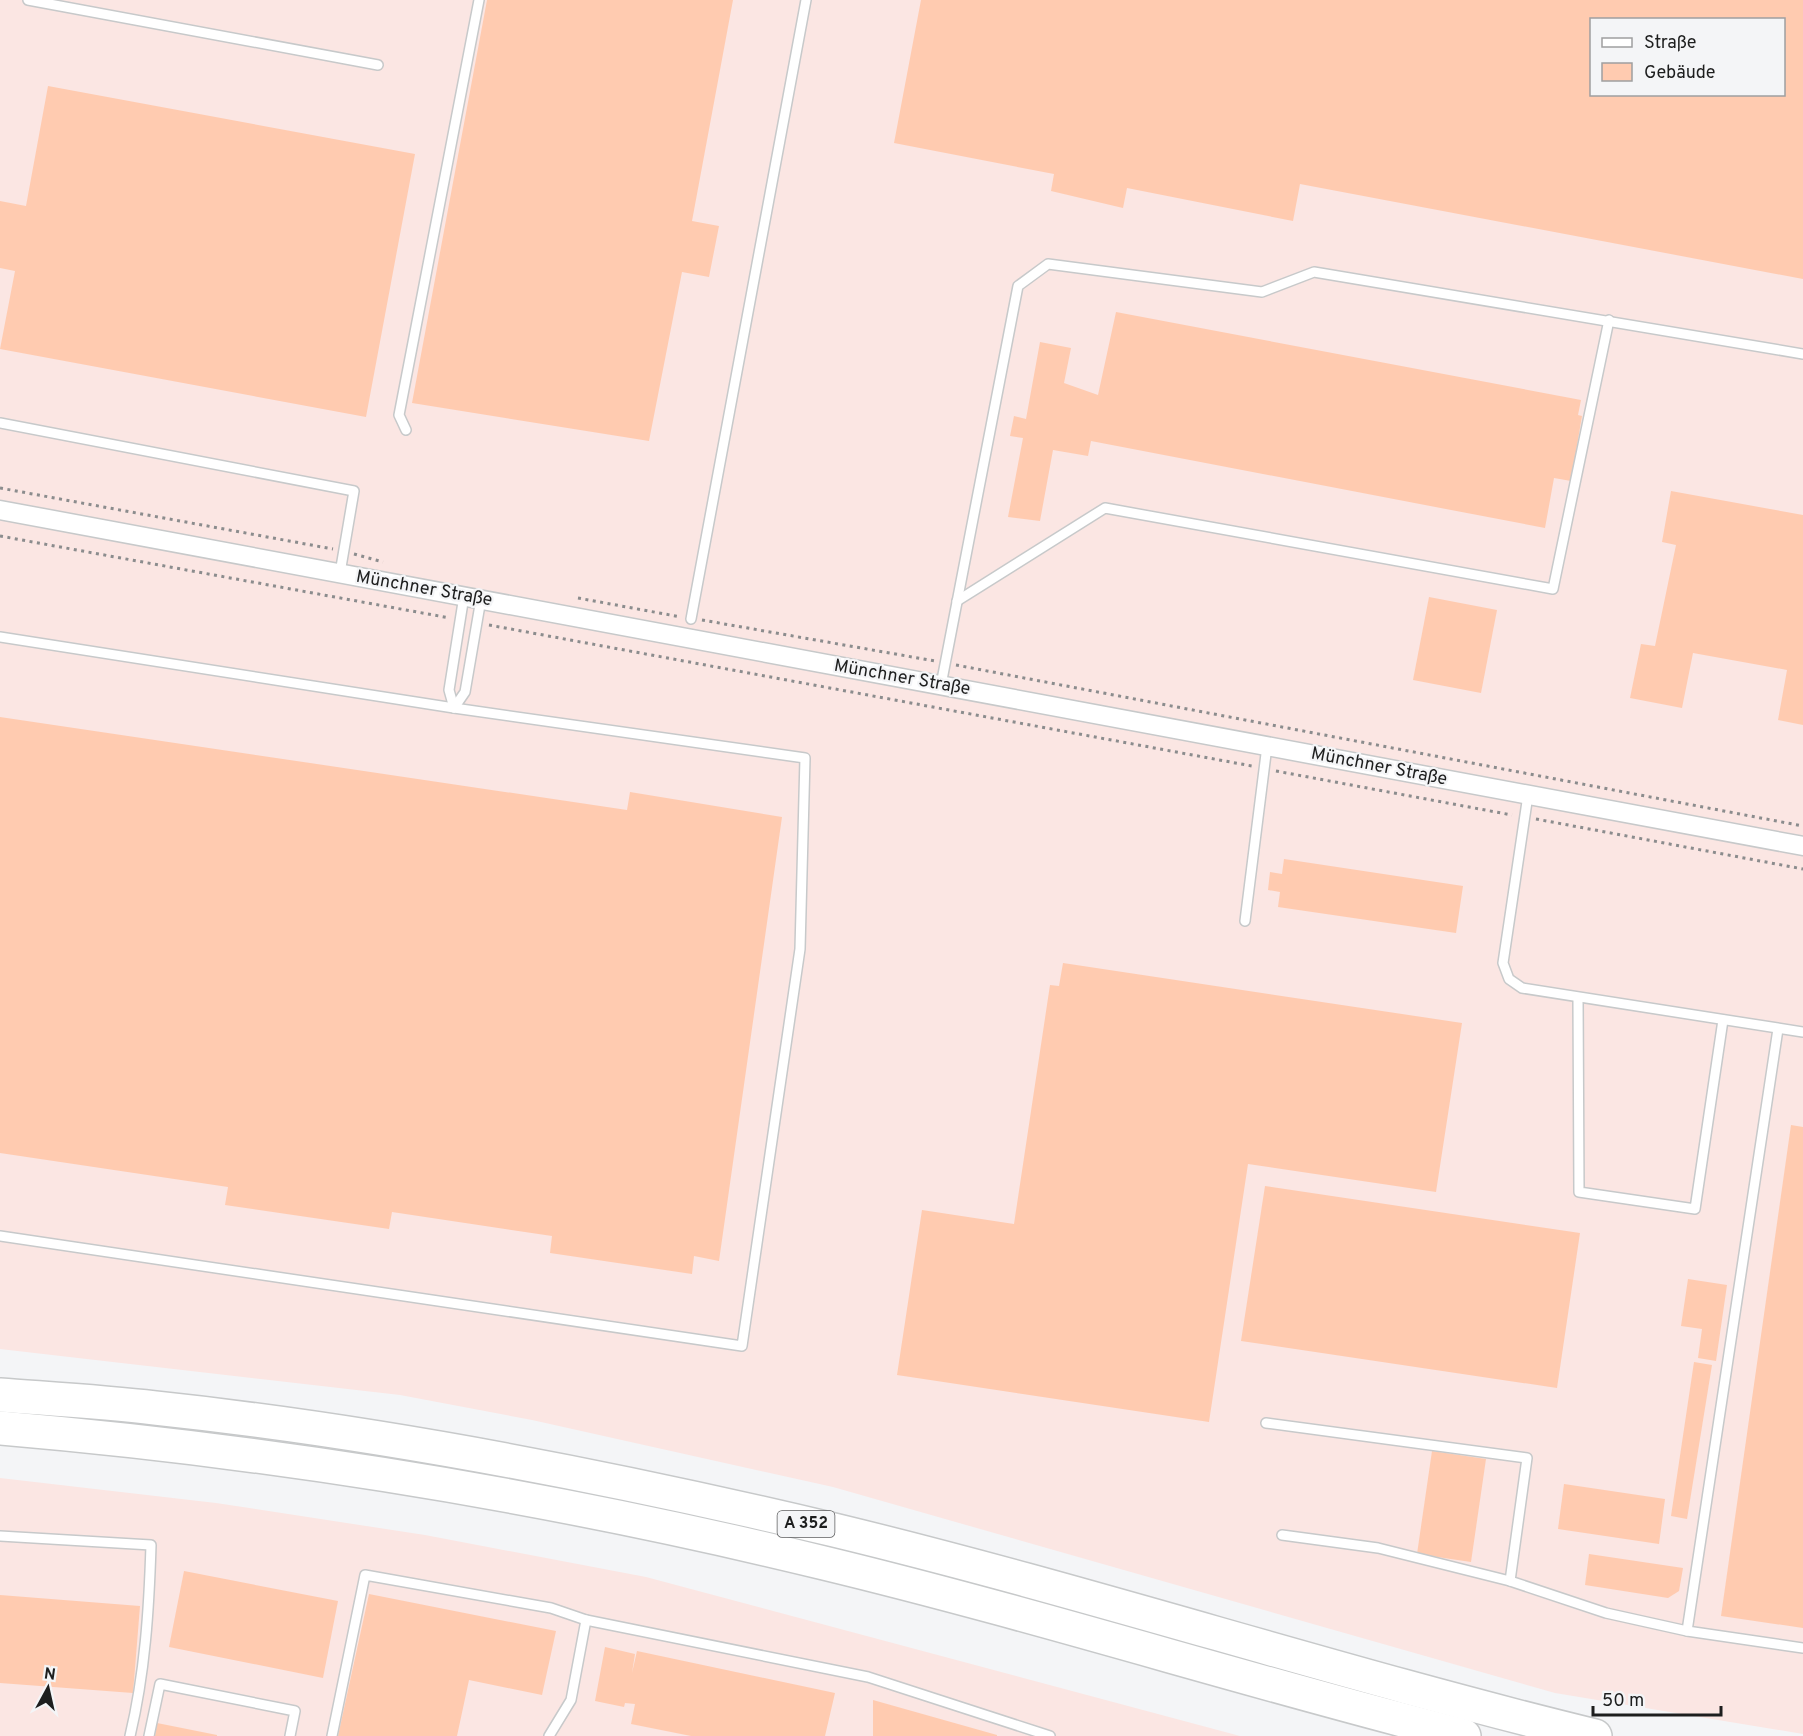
<svg xmlns="http://www.w3.org/2000/svg" width="1803" height="1736" viewBox="0 0 1803 1736" font-family="Overpass,sans-serif">
<style>
.industrial{fill:#fbe6e3;fill-rule:evenodd}
.building{fill:#ffcbb0;fill-rule:evenodd}
.lines{fill:none;stroke-linecap:round;stroke-linejoin:round}
.lane-casing{stroke:#c7c9ca;stroke-width:12}
.street-casing{stroke:#c7c9ca;stroke-width:21}
.highway-casing{stroke:#c7c9ca;stroke-width:36}
.path{stroke:#8b8c8d;stroke-width:3;stroke-dasharray:3 4.5;stroke-linecap:butt}
.lane{stroke:#fff;stroke-width:9}
.street{stroke:#fff;stroke-width:18}
.highway{stroke:#fff;stroke-width:33}
.labels{text-anchor:middle;dominant-baseline:central;stroke-width:4.5;stroke-linejoin:round;paint-order:stroke}
.shield{fill:#f4f5f7;stroke:#5e5e5f;stroke-width:1.5}
.shield-label{font-size:16px;font-weight:bold;fill:#1d1e1e}
.street-label{font-size:18px;fill:#1d1e1e;stroke:#f4f5f7}
</style>
<rect width="100%" height="100%" fill="#f4f5f7"/>
<g class="industrial">
<path d="M0,0H1803V1734L1555,1693L833,1487L532,1420L400,1395L0,1349ZM1592,20H1784V94H1592Z"/>
<polygon points="0,1478 216,1503 425,1535 646,1577 1240,1736 0,1736"/>
</g>
<g class="building">
<polygon points="487,0 733,0 692,221 719,226 709,277 682,272 649,441 412,403"/>
<path d="M921,0H1803V279L1300,184L1293,221L1127,188L1123,208L1051,191L1054,174L894,143ZM1592,20H1784V94H1592Z"/>
<polygon points="48,86 415,154 366,417 0,349 15,271 0,268 0,201 26,206"/>
<polygon points="1116,312 1581,400 1578,415 1582,416 1571,481 1554,478 1545,528 1091,441 1088,456 1053,450 1040,521 1008,517 1023,438 1010,436 1014,416 1026,419 1040,342 1071,348 1064,383 1098,395"/>
<polygon points="1671,491 1803,515 1803,725 1778,720 1787,670 1693,653 1682,708 1630,698 1641,644 1655,646 1676,545 1662,542"/>
<polygon points="1429,597 1497,610 1481,693 1413,680"/>
<polygon points="0,717 627,810 630,792 782,817 719,1261 694,1256 692,1274 550,1253 552,1236 392,1212 389,1229 225,1205 228,1187 0,1153"/>
<polygon points="1284,859 1463,886 1456,933 1278,907 1280,892 1268,890 1270,872 1282,874"/>
<polygon points="1063,963 1462,1023 1436,1192 1248,1164 1209,1422 897,1375 922,1210 1014,1224 1050,985 1059,986"/>
<polygon points="1791,1125 1803,1127 1803,1628 1721,1616"/>
<polygon points="1265,1186 1580,1233 1557,1388 1241,1341"/>
<polygon points="1688,1279 1727,1285 1716,1361 1698,1358 1702,1329 1681,1326"/>
<polygon points="1694,1362 1712,1365 1687,1519 1671,1516"/>
<polygon points="1432,1451 1486,1459 1471,1562 1417,1554"/>
<polygon points="1564,1484 1665,1499 1659,1544 1558,1529"/>
<polygon points="1589,1554 1683,1568 1679,1591 1668,1598 1585,1585"/>
<polygon points="184,1571 338,1601 323,1678 169,1647"/>
<polygon points="369,1594 556,1631 542,1695 469,1680 457,1736 338,1736"/>
<polygon points="0,1595 140,1606 133,1693 0,1683"/>
<polygon points="605,1647 635,1654 632,1673 637,1651 835,1693 825,1736 691,1736 631,1724 635,1704 625,1703 624,1707 595,1701"/>
<polygon points="873,1700 997,1735 997,1736 873,1736"/>
<polygon points="157,1723 217,1735 217,1736 155,1736"/>
</g>
<g class="lines">
<g class="lane-casing">
<g id="lane">
<polyline points="28,0 378,65"/>
<polyline points="0,423 354,491 340,573"/>
<polyline points="406,430 399,415 479,0"/>
<polyline points="957,601 1105,508 1553,589 1609,320"/>
<polyline points="691,619 806,0"/>
<polyline points="0,637 454,708 805,758 800,949 742,1346 0,1236"/>
<polyline points="941,685 1018,286 1048,264 1262,292 1314,272 1803,354"/>
<polyline points="454,708 449,690 464,596"/>
<polyline points="454,708 465,692 481,599"/>
<polyline points="1528,795 1503,963 1509,979 1522,988 1803,1032"/>
<polyline points="1245,921 1267,746"/>
<polyline points="1578,998 1579,1192 1695,1209 1723,1020"/>
<polyline points="1266,1423 1527,1458 1510,1581"/>
<polyline points="1282,1535 1378,1548 1510,1581 1606,1613 1687,1631 1778,1029"/>
<path d="M0,1536L151,1545C149,1610 145,1673 130,1736"/>
<polyline points="1687,1631 1803,1648"/>
<polyline points="149,1736 160,1684 295,1711 290,1736"/>
<polyline points="332,1736 365,1575 551,1608 586,1620"/>
<polyline points="549,1736 571,1700 586,1620 868,1677 1050,1736"/>
</g>
</g>
<g class="street-casing">
<polyline id="street" points="0,510 1803,846"/>
</g>
<g class="highway-casing">
<g id="highway">
<path d="M0,1395C52,1399 104,1402 155,1408C383,1432 611,1477 834,1530C1090,1592 1340,1674 1595,1736"/>
<path d="M0,1428C281,1452 550,1496 824,1563C1039,1615 1250,1682 1464,1736"/>
</g>
</g>
<g class="path">
<polyline points="0,488 333,549"/>
<polyline points="0,536 450,618"/>
<polyline points="354,554 383,562"/>
<polyline points="578,598 681,617"/>
<polyline points="702,620 935,661"/>
<polyline points="489,625 1252,766"/>
<polyline points="956,665 1803,826"/>
<polyline points="1276,771 1512,815"/>
<polyline points="1536,819 1803,869"/>
</g>
<use href="#lane" class="lane"/>
<use href="#street" class="street"/>
<use href="#highway" class="highway"/>
</g>
<g class="labels">
<rect class="shield" x="777.5" y="1511" width="57" height="26" rx="4.5"/>
<g class="shield-label">
<text x="806" y="1524">A 352</text>
</g>
<g class="street-label">
<text transform="translate(424 589) rotate(10)">Münchner Straße</text>
<text transform="translate(902 678) rotate(10)">Münchner Straße</text>
<text transform="translate(1379 767) rotate(11)">Münchner Straße</text>
</g>
</g>
<rect x="1590" y="18" width="195" height="78" fill="#f4f5f7" stroke="#9e9fa0" stroke-width="1.5"/>
<rect x="1602" y="38" width="30" height="9" fill="#ffffff" stroke="#9e9fa0" stroke-width="1.5"/>
<text x="1644" y="48" font-size="18" fill="#1d1e1e">Straße</text>
<rect x="1602" y="63" width="30" height="18" fill="#ffcbb0" stroke="#9e9fa0" stroke-width="1.5"/>
<text x="1644" y="78" font-size="18" fill="#1d1e1e">Gebäude</text>
<g transform="translate(48 1688) rotate(8)" stroke="#f4f5f7" stroke-width="4.5" paint-order="stroke">
<path d="M0-4.5L10 22L0 15L-10 22Z" fill="#1d1e1e"/>
<text y="-9" font-size="16" font-weight="bold" text-anchor="middle" fill="#1d1e1e">N</text>
</g>
<path d="M1593 1706v9h128v-9" fill="none" stroke="#1d1e1e" stroke-width="3"/>
<text x="1602" y="1706" font-size="18" fill="#1d1e1e" stroke="#f4f5f7" stroke-width="4.5" paint-order="stroke">50 m</text>
</svg>
